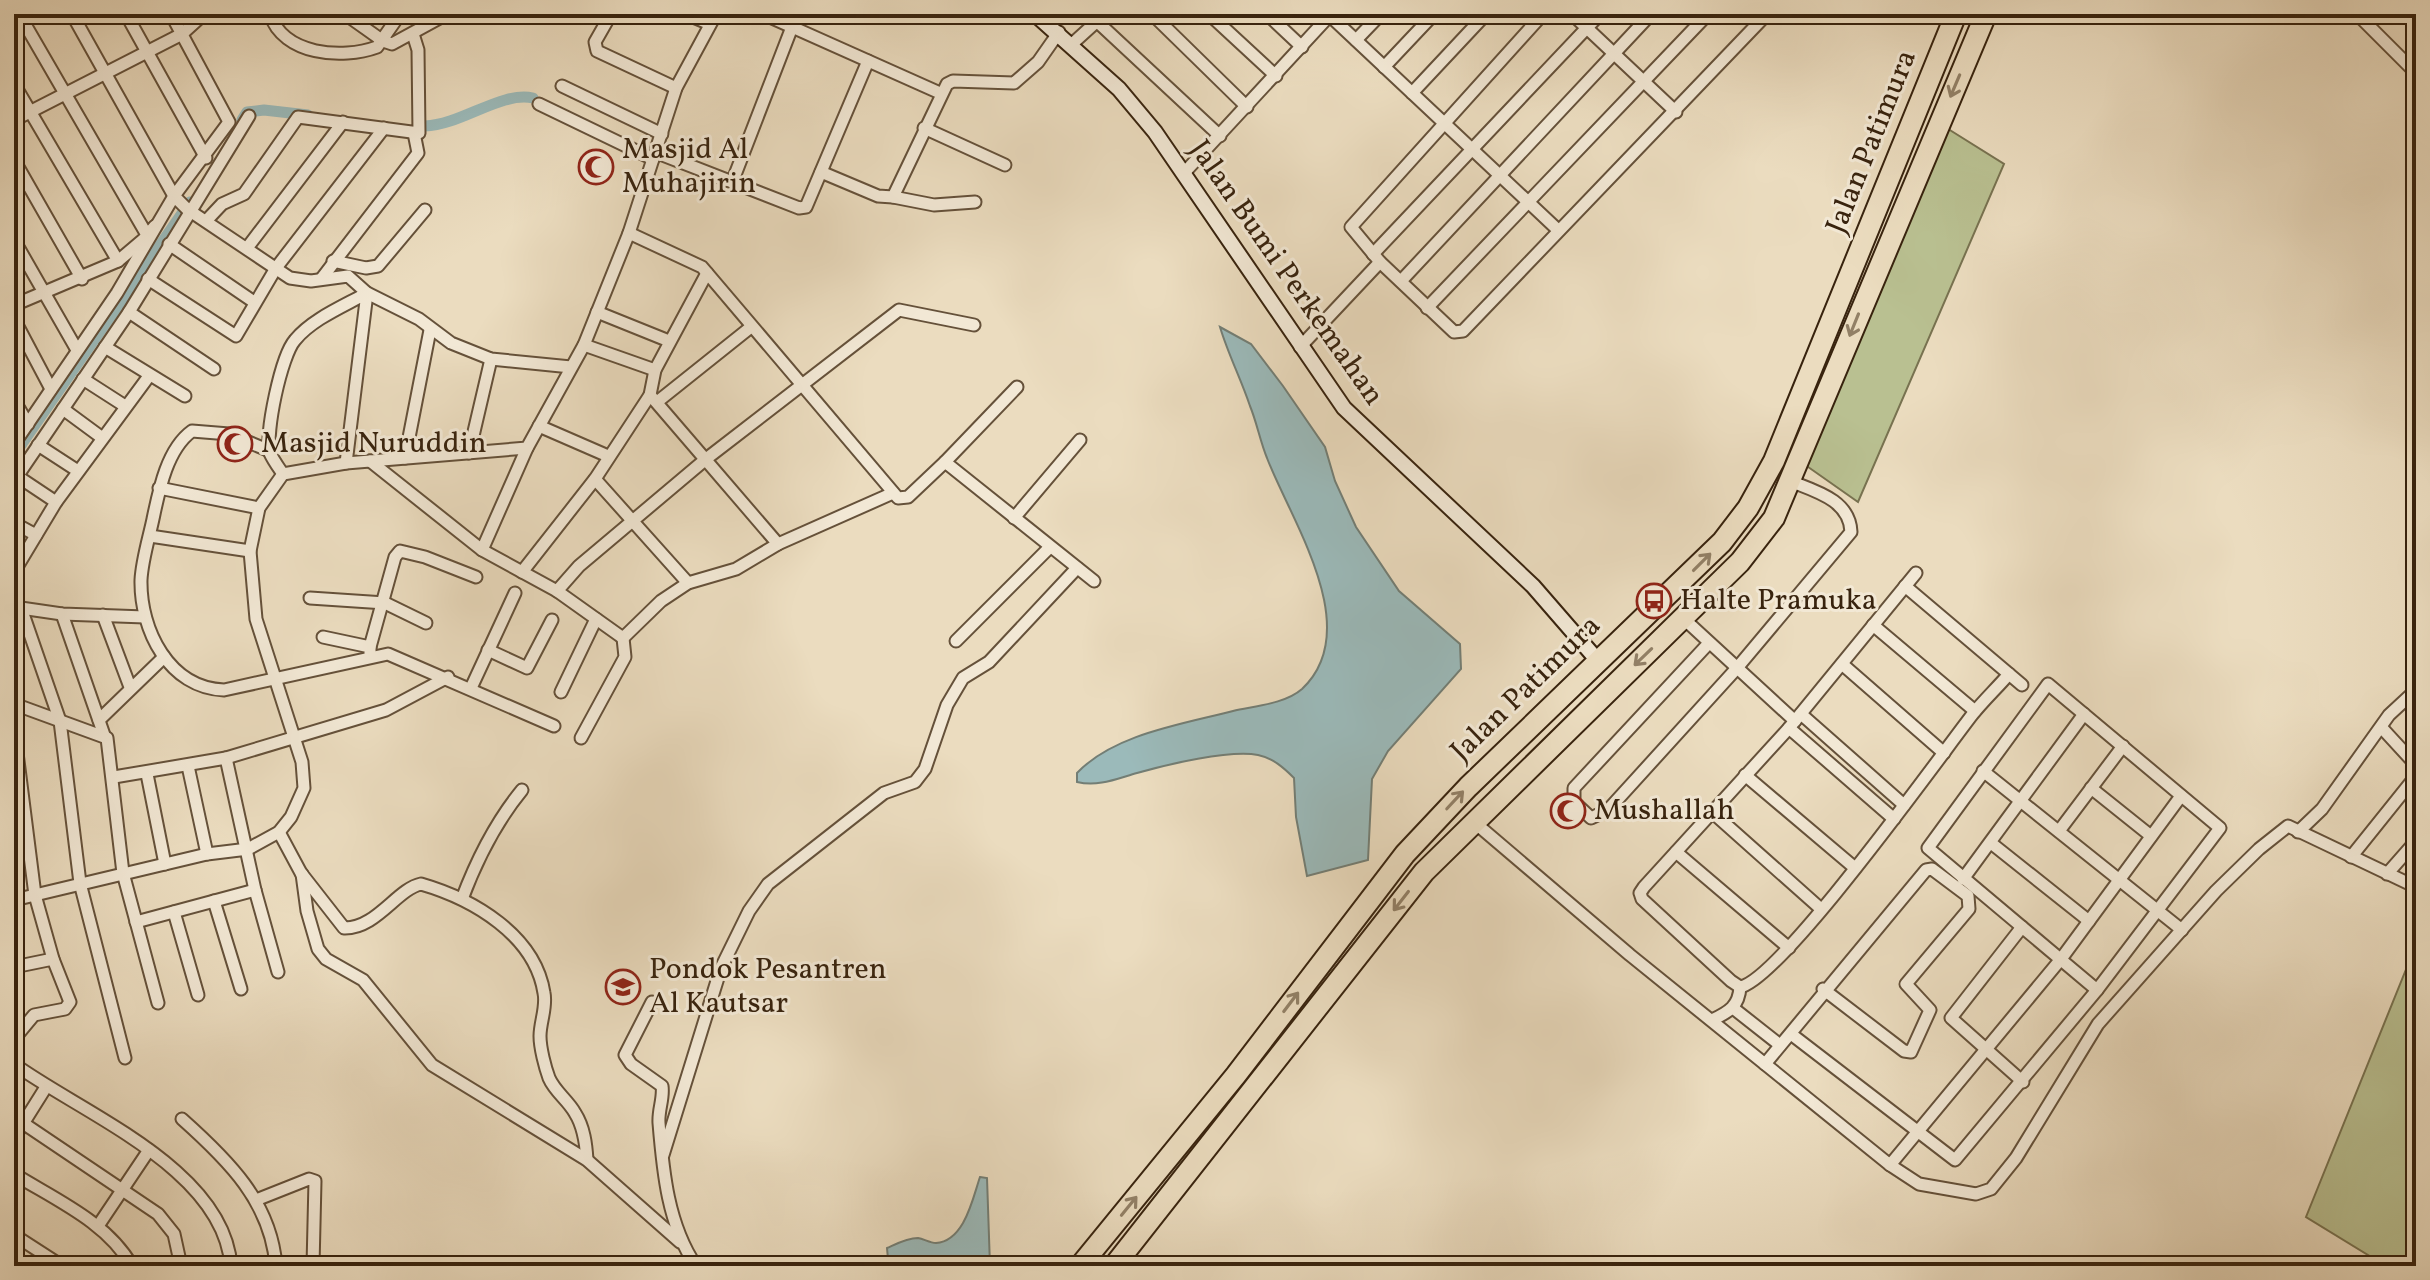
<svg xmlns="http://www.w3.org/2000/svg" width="2430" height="1280" viewBox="0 0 2430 1280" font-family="Vollkorn,serif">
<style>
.green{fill:#b9c091;stroke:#787250;stroke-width:2}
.water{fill:#9bbaba;stroke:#737e75;stroke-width:2}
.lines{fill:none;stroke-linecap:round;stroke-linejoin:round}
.canal{stroke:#9bbaba;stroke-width:11}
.street-casing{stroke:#65513a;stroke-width:15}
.secondary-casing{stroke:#38230e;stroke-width:18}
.highway-casing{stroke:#38230e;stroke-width:24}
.street{stroke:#f2e8d5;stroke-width:11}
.secondary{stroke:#f2e8d5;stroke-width:14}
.highway{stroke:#ebdcbf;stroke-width:20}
.oneway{stroke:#928066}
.labels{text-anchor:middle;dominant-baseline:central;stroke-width:6;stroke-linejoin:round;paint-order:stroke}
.street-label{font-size:30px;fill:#38230e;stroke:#f2e8d5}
.poi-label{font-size:30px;fill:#38230e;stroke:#f2e8d5;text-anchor:start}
</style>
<rect width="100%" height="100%" fill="#ebdcbf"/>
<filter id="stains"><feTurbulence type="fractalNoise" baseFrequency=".0025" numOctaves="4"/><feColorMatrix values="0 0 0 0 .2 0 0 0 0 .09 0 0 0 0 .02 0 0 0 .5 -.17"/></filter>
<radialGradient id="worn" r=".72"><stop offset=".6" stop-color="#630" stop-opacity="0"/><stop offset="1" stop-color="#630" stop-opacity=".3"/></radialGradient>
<g class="green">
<polygon points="1945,127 2004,164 1858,502 1801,462"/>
<polygon points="2409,962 2416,965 2416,1266 2386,1266 2306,1217"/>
</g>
<g class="water">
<path d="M1220,327L1251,344L1283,386L1325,447L1335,481L1356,527L1399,591L1460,644L1461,669L1388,751L1372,779L1368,860L1307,876L1296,817L1294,778C1284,768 1273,758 1258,755C1231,749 1165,765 1137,773C1116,779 1098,787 1077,782V773C1114,734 1183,724 1233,711C1254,706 1285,704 1302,689C1366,629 1290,519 1267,458C1260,441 1257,423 1250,406C1241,379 1228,354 1220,327Z"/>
<path d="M980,1177L987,1178L990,1266H899L888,1259L887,1248C896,1244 907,1238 918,1238C924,1239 930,1243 936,1243C965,1241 973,1197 980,1177Z"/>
</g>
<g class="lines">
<g class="canal">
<polyline points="242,120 247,112 264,110 308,115"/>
<path d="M425,126C461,125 501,91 533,98"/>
<polyline points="14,455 190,202"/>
</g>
<g class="street-casing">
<g id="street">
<polyline points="19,14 147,235 155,226"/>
<polyline points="72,14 174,196 187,209 290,278 311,281 348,276 367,293 419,319 451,343 491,359 571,367"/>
<polyline points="126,14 206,158"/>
<path d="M270,14C283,55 342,60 377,47L400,14"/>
<polyline points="345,14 383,41 392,44 447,14"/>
<polyline points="611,14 595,42 597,51 676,88"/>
<polyline points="686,14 710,24"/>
<polyline points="763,14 940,93"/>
<polyline points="1089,14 1220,136"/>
<polyline points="1152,14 1247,107"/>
<polyline points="1209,14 1276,76"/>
<polyline points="1267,14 1302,47"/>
<polyline points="1328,14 1558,230"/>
<polyline points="1543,14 1351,227 1380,262 1454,332 1463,331 1767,14"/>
<polyline points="1572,14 1676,112"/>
<polyline points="2357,14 2416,73"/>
<polyline points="1356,40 1381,14"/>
<polyline points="1072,44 1105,14"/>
<polyline points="1384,67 1434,14"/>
<polyline points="14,84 118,261"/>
<polyline points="562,86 662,134"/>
<polyline points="1412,93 1486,14"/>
<polyline points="539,104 653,159"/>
<polyline points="14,120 182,34 204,14"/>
<polyline points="924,128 1005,165"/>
<polyline points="655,152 799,208 806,207 868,61"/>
<polyline points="14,160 82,279"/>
<polyline points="821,172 878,196 893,197"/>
<polyline points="1184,173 1331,14"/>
<polyline points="733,180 792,27"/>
<polyline points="975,202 934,205 893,197 947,84 953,81 1014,83 1038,62 1059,32"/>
<polyline points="206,221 222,204 244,194 298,117 419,133 418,50 413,34"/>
<polyline points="629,233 702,267 898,498 908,497 945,462 1094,581"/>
<polyline points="14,240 77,350"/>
<polyline points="169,244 254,302"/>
<polyline points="247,248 343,122"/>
<polyline points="1373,254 1600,14"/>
<polyline points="333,261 366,268 378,266 425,210"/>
<polyline points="322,278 418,153 414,133"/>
<polyline points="148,279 236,336 276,268 384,128"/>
<polyline points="1401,281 1651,14"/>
<polyline points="14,305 118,261 144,239"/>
<polyline points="1427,308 1708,14"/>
<polyline points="129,312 214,369"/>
<polyline points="597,312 669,341"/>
<polyline points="14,319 51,389"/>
<polyline points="584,345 655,370"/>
<polyline points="105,347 185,396"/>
<polyline points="1300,347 1380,262"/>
<polyline points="83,379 125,406"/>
<polyline points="650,395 778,544"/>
<polyline points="14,400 28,424"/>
<polyline points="657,402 751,327"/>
<polyline points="63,409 101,437"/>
<polyline points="539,426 608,456"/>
<polyline points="14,444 117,293 174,196 229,122 171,14"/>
<polyline points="38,445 78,471"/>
<path d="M270,451L229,434L192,431C167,449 159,490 153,519C149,538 142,560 141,580C140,630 169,688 224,690L388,654L554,726"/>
<polyline points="469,453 491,359"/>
<polyline points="405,458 430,330"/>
<polyline points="370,461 482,550 557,591 623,638 661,601 688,583 736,569 778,544 893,493"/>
<polyline points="945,462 1017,387"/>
<path d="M283,474C279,468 273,460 270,453C265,433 281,356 295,340C312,319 344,306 367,293L346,463"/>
<polyline points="17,476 56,502"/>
<polyline points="595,479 688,583"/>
<polyline points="14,481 129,312 249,116"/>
<polyline points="159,488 259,508"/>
<polyline points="1014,518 1080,440"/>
<polyline points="14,523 36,535"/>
<polyline points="150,536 250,551"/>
<polyline points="482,550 527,448"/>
<polyline points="14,572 56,502 149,376"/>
<polyline points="522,572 595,479 650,395 655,370 707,273"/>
<path d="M1916,573L1789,728L1644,887L1640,893L1642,899L1731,981L1740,987C1780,980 1938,759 1972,715C1983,701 1997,688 2009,674"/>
<polyline points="1905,586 2022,685"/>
<polyline points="557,591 579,566 706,459 899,310 974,325"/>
<polyline points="310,598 385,603 426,623"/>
<polyline points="14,607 62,614 145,617"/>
<polyline points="21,608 60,721 80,883 125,1058"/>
<polyline points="62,614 104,735"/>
<polyline points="103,615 130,687"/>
<polyline points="1683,618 1795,721"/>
<polyline points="1873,625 1975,711"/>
<polyline points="323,637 370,647 370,653"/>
<polyline points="956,641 1049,548"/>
<path d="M1709,643L1574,788V802L1591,818L1608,810L1737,668L1851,532C1850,500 1815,491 1790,481"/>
<polyline points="370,647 395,557 400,551 425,557 476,577"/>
<polyline points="488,650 527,668 552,620"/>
<polyline points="1842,664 1944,753"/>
<polygon points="2048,684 2220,828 2097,990 1928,848"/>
<polyline points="471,688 515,593"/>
<polyline points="561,692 596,619"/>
<polyline points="14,704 107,738 123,873 158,1003"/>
<polyline points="1801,714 1904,805"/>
<polyline points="99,720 164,657"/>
<polyline points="1789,728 1894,819"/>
<polyline points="2382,728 2416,765"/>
<polyline points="14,729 35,895 53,959 70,1002 65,1009 34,1015 14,1039"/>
<polyline points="581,738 625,657 623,638"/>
<polyline points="226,758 386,710 448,677"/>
<polyline points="188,766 207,854"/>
<polyline points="1983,771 2182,930"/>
<polyline points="147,774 165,864"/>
<polyline points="1745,775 1855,868"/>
<polyline points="114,777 226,758 255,890 278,972"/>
<polyline points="2091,788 2151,836"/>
<polyline points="1712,812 1821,909"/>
<polyline points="1474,822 1630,955 1890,1165 1919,1184 1976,1194 1991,1189 2016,1158 2098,1024 2216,891 2259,849 2288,826 2416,887"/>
<polyline points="2059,831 2123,746"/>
<path d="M279,832L301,873L344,928C376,929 397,889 421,884C473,899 535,935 544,993C547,1007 540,1022 540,1036C540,1048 545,1067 549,1078C555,1092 568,1100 575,1113C584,1127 586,1144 587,1160"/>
<polyline points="2298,832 2322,809 2389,715 2416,690"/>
<polyline points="1991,843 2089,921"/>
<polyline points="1676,852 1789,948"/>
<polyline points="2351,857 2416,776"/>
<polyline points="302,874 307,911 318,949 326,959 363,980 432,1065 587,1160 680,1242"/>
<polyline points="2387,874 2416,841"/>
<polyline points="1963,879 2084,714"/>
<path d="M462,899C477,859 495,823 522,790"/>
<polyline points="14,900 207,854 248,849 279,832 291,817 304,788 302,762 256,619 250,551 259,508 283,474 346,463 527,448 584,345 629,233 676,88 716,14"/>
<polyline points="214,901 241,989"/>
<polyline points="174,912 198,995"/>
<polyline points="136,922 255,890"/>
<polyline points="2022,927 1951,1018 2023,1082"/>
<polyline points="14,967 53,959"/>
<path d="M652,1002L625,1055L631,1064L662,1086C664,1098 658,1110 659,1123C663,1172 668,1225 696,1266"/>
<polyline points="1733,1008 1780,1045"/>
<path d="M1712,1020C1729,1012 1739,1006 1740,987"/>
<polyline points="1791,1034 1955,1160 2097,990"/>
<path d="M14,1064C83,1114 224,1169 231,1266"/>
<polyline points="1765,1064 1926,870 1932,869 1968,896 1969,909 1906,984 1930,1010 1911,1052 1904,1051 1823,989"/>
<polyline points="14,1117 158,1214 174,1234 181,1266"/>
<path d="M182,1119C228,1160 271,1202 276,1266"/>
<polyline points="14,1138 46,1087"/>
<polyline points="663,1155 721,968 749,911 768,884 884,793 915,782 925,769 947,705 963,678 989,662 1077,568"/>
<polyline points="1890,1165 2061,959 2181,796"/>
<path d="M14,1174C56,1200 107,1222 132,1266"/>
<polyline points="256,1200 309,1179 315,1181 313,1266"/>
<polyline points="98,1226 149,1150"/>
<polyline points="14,1235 62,1266"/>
</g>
</g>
<g class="secondary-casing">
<polyline id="secondary" points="1035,14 1119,89 1155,132 1344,408 1533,586 1599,662"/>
</g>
<g class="highway-casing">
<g id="highway">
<polyline points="1080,1266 1236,1075 1405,854 1468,787 1722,542 1748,508 1774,461 1956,14"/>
<polyline points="1114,1266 1424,872 1740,562 1774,518 1986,14"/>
</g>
</g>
<use href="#street" class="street"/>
<use href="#secondary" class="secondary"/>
<use href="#highway" class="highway"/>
</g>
<defs><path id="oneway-shaft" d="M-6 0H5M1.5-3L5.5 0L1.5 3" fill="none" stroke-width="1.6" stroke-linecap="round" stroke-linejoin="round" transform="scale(2)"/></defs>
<g class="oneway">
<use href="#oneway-shaft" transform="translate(1955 86) rotate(113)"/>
<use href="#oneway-shaft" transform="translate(1854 325) rotate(112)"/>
<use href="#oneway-shaft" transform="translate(1702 562) rotate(-45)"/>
<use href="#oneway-shaft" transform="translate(1643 657) rotate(136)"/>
<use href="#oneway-shaft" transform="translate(1455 800) rotate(-47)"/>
<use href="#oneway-shaft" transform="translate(1401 901) rotate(128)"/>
<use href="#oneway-shaft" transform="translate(1291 1002) rotate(-53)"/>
<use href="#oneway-shaft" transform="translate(1129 1206) rotate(-51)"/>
</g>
<defs>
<g id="mosque-ring" transform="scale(1.8)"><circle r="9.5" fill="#f2e8d5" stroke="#8f2418" stroke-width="1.5"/><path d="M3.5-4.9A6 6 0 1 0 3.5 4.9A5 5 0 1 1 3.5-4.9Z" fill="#8f2418"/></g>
<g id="bus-ring" transform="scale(1.8)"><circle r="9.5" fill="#f2e8d5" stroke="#8f2418" stroke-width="1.5"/><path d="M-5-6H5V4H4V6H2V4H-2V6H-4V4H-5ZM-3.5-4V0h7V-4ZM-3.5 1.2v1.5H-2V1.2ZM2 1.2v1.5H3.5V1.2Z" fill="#8f2418"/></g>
<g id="university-ring" transform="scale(1.8)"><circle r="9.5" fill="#f2e8d5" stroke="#8f2418" stroke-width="1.5"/><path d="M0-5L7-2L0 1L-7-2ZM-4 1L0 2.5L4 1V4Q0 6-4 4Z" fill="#8f2418"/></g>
</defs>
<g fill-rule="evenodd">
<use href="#mosque-ring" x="596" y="167"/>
<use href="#mosque-ring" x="235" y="444"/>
<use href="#bus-ring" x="1654" y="601"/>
<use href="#mosque-ring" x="1568" y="811"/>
<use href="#university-ring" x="623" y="987"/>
</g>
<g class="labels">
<g class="street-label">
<text transform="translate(1872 142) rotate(-68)">Jalan Patimura</text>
<text transform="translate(1286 273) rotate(55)">Jalan Bumi Perkemahan</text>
<text transform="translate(1526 689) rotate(-44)">Jalan Patimura</text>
</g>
<g class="poi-label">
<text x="622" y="150">Masjid Al<tspan x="622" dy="34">Muhajirin</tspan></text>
<text x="261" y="444">Masjid Nuruddin</text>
<text x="1680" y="601">Halte Pramuka</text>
<text x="1594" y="811">Mushallah</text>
<text x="649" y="970">Pondok Pesantren<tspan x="649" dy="34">Al Kautsar</tspan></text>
</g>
</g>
<rect width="2430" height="1280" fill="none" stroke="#ebdcbf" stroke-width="48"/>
<rect x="16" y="16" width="2398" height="1248" fill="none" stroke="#38230e" stroke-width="4"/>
<rect x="24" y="24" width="2382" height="1232" fill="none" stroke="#38230e" stroke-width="2"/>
<rect width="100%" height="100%" filter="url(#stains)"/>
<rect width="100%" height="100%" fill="url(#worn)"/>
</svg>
